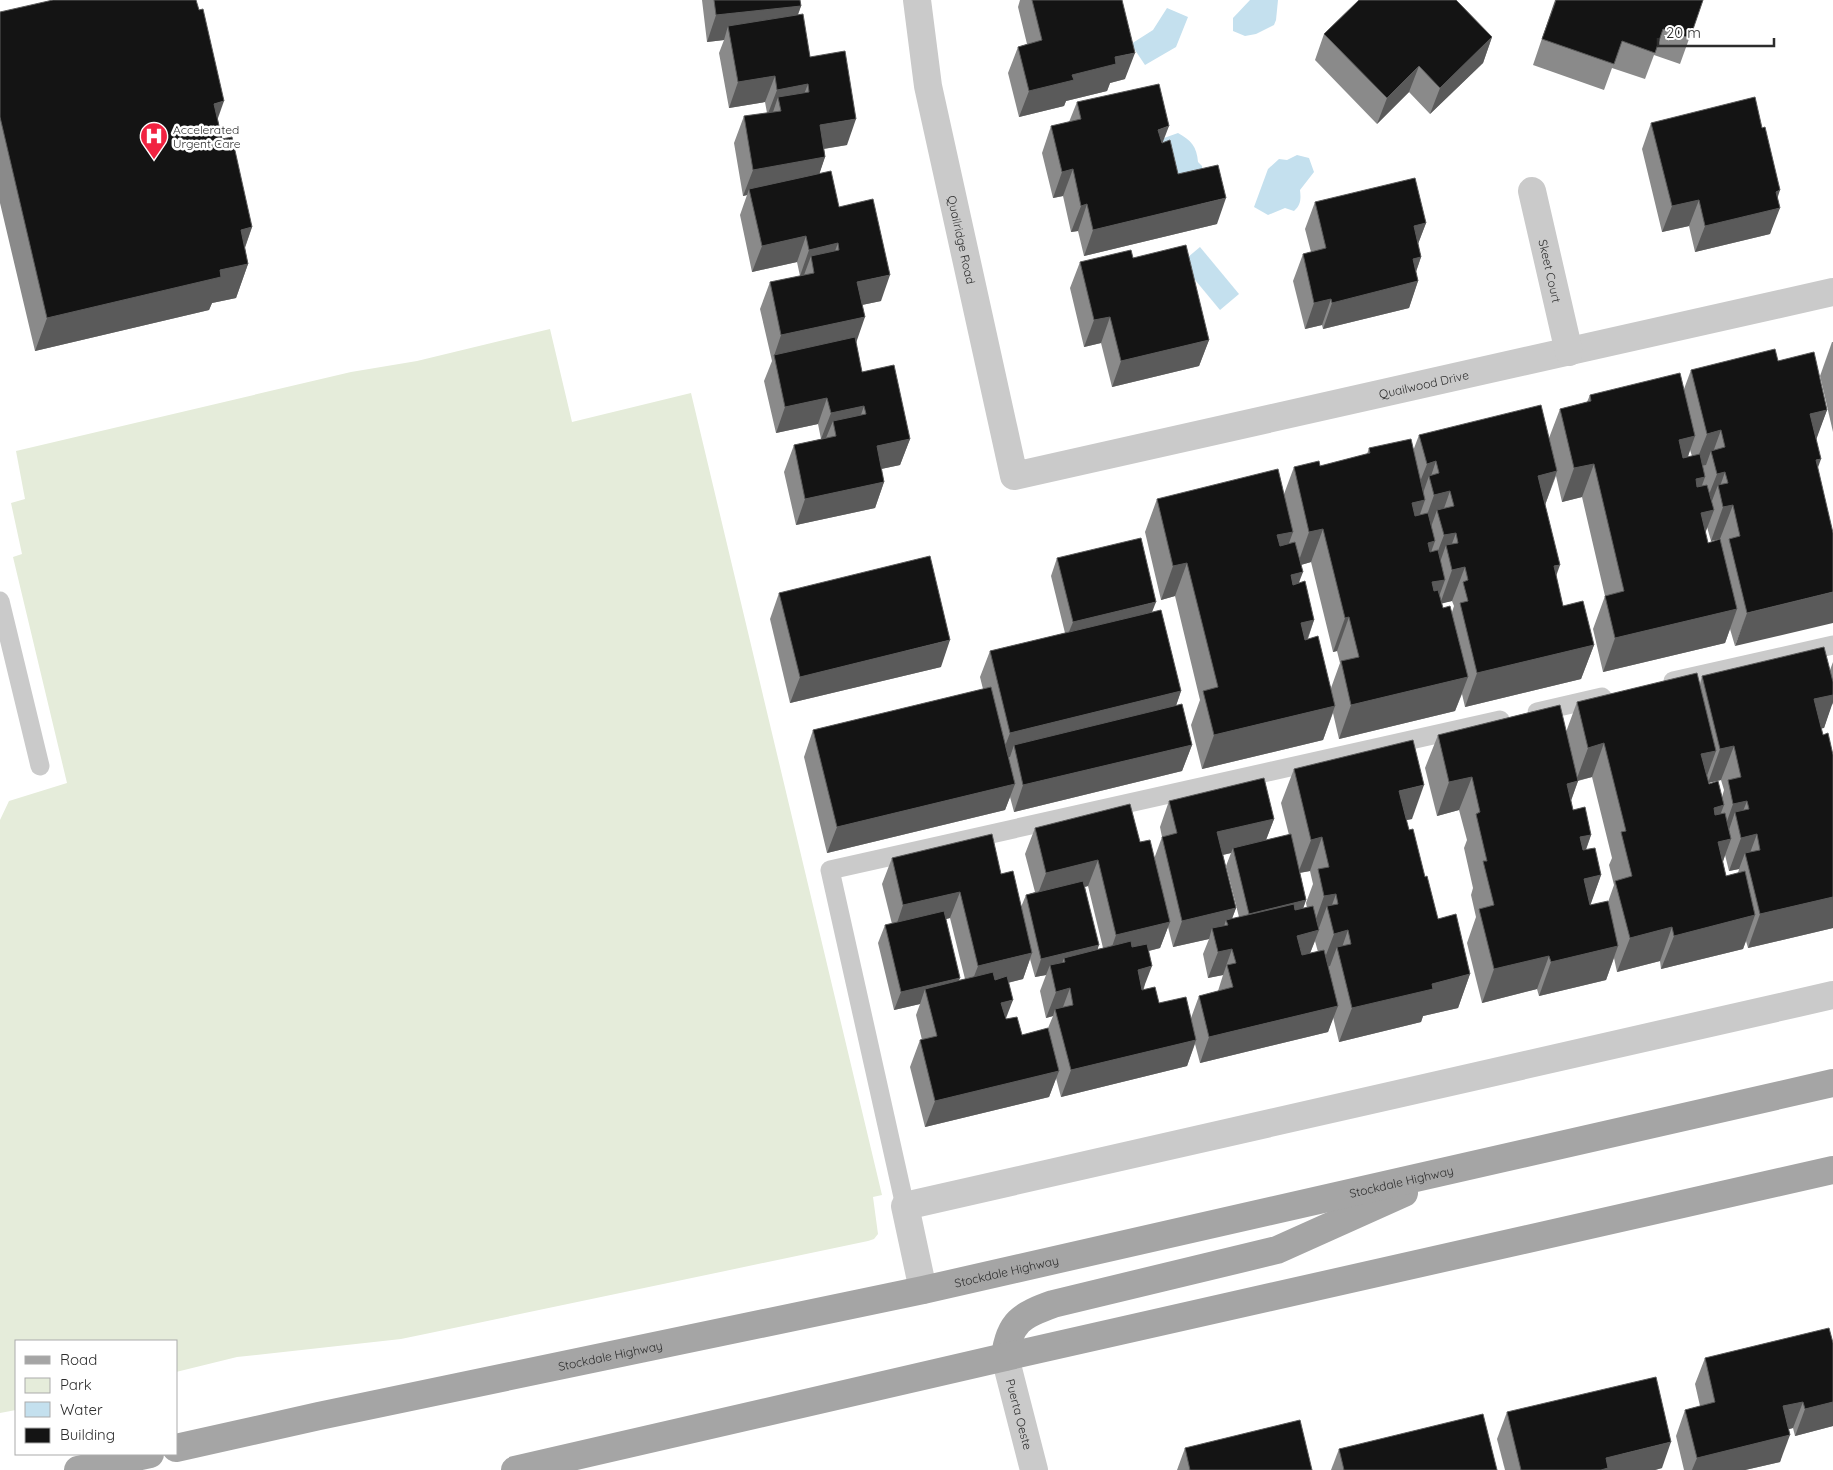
<svg xmlns="http://www.w3.org/2000/svg" width="1833" height="1470" viewBox="0 0 1833 1470" font-family="Quicksand,sans-serif">
<style>
.green{fill:#e5ecda}
.water{fill:#c4e0ee}
.lines{fill:none;stroke-linecap:round;stroke-linejoin:round}
.lane{stroke:#cacaca;stroke-width:19}
.street{stroke:#cacaca;stroke-width:28}
.primary{stroke:#a5a5a5;stroke-width:28}
.wall{fill:#8a8a8a;fill-rule:evenodd}
.shaded-wall{fill:#5a5a5a}
.building{fill:#141414;stroke:#5a5a5a}
.labels{text-anchor:middle;dominant-baseline:central;stroke-width:5;stroke-linejoin:round;paint-order:stroke}
.poi-label{font-size:12px;fill:#2d2d2d;stroke:#fff;text-anchor:start}
.street-label{font-size:12px;fill:#2d2d2d;stroke:#fff}
</style>
<rect width="100%" height="100%" fill="#fff"/>
<polygon class="green" points="550,329 572,422 691,393 882,1195 873,1197 878,1234 874,1239 868,1241 430,1333 401,1339 237,1357 176,1372 176,1341 16,1341 16,1410 0,1413 0,820 9,801 67,783 13,557 22,554 11,503 25,499 16,451 351,372 417,361"/>
<g class="water">
<polygon points="1250,0 1278,0 1276,20 1274,25 1256,34 1245,36 1233,31 1233,18"/>
<polygon points="1167,8 1188,17 1176,47 1145,65 1131,44 1153,30"/>
<path d="M1178,133C1191,140 1197,147 1198,162L1202,166L1203,172L1176,182L1161,148L1164,138Z"/>
<path d="M1297,155L1309,158L1314,172L1300,190C1301,199 1301,205 1294,211L1285,208L1268,215L1254,207L1268,169L1279,159L1287,160Z"/>
<polygon points="1200,247 1239,294 1220,310 1181,263"/>
</g>
<g class="lines">
<g class="lane">
<polyline points="0,601 40,766"/>
<polyline points="1673,681 1833,645"/>
<polyline points="1537,712 1602,697"/>
<polyline points="905,1206 830,870 1500,720"/>
</g>
<g class="street">
<path id="s1" d="M917,0L928,86L1014,476L1833,292"/>
<path id="s2" d="M1532,191L1569,352"/>
<polyline points="923,1290 905,1206 1833,995"/>
<path id="s3" d="M1005,1357L1034,1470"/>
</g>
<g class="primary">
<path d="M1005,1357C1009,1322 1022,1315 1053,1304L1277,1250L1404,1193"/>
<path id="s4" d="M176,1448L319,1416L923,1290L1833,1083"/>
<polyline points="78,1470 150,1454"/>
<polyline points="515,1470 1005,1357 1833,1170"/>
</g>
</g>
<g class="wall">
<polygon points="702,0 800,0 801,6 798,15 810,57 847,145 824,149 825,157 819,174 839,207 881,301 862,305 856,343 862,372 910,439 900,465 881,469 884,482 875,508 796,525 784,472 794,445 821,439 818,424 776,433 764,381 772,361 760,309 770,282 800,276 797,262 752,272 740,215 747,195 743,196 734,143 744,116 767,113 765,102 729,108 719,53 724,40 707,42"/>
<polygon points="1020,0 1122,0 1125,79 1110,83 1107,91 1066,101 1064,106 1019,117 1008,73 1018,47 1027,44 1018,7"/>
<polygon points="1555,0 1703,0 1680,64 1654,55 1645,79 1612,68 1604,90 1533,65"/>
<polygon points="0,12 218,120 222,139 252,227 245,248 248,264 236,298 212,303 209,310 35,351 0,203"/>
<polygon points="1324,34 1492,37 1483,63 1430,114 1409,92 1377,124 1315,60"/>
<polygon points="1077,102 1162,143 1178,174 1217,224 1084,256 1078,231 1071,232 1063,196 1053,198 1042,153 1051,126 1069,122"/>
<polygon points="1651,123 1777,199 1770,234 1695,252 1689,226 1662,232 1642,149"/>
<polygon points="1315,202 1426,223 1418,244 1421,257 1416,272 1418,281 1409,308 1323,329 1322,325 1305,329 1293,281 1303,254 1311,252 1305,229"/>
<polygon points="1133,258 1209,340 1199,366 1112,387 1101,343 1084,347 1070,288 1080,262"/>
<polygon points="1832,342 1833,342 1833,432 1820,376"/>
<path d="M1778,361L1827,410L1735,646L1730,629L1725,643L1603,672L1593,629L1605,596L1582,497L1562,502L1556,476L1545,505L1556,576L1563,606L1594,645L1581,679L1465,707L1462,694L1455,711L1339,739L1333,713L1323,740L1202,769L1191,725L1200,700L1175,596L1161,600L1145,532L1157,499L1284,494L1294,467L1320,466L1367,454L1369,448L1413,451L1419,435L1549,438L1560,409L1587,402L1590,395L1684,389L1691,370ZM1690,450L1692,456L1688,457ZM1707,527L1711,541L1720,539L1708,543L1705,533ZM1311,562L1333,652L1337,651L1340,663L1331,688L1308,639L1314,620L1299,583L1301,565ZM1452,601L1454,606L1452,612L1443,608L1441,603Z"/>
<polygon points="1057,558 1152,612 1181,691 1176,706 1192,745 1182,771 1014,812 1010,797 1005,810 827,853 804,757 813,730 983,689 980,677 990,651 1065,633 1051,576"/>
<polygon points="779,593 941,667 790,703 770,619"/>
<path d="M1833,662V705L1832,703L1824,728H1821L1823,735L1833,755V928L1748,948L1746,941L1743,949L1661,969L1660,961L1617,972L1614,958L1606,980L1539,996L1537,989L1482,1003L1467,943L1476,917L1471,895L1473,888L1464,848L1467,840L1459,810L1437,816L1425,768L1438,735L1566,732L1577,702L1700,684L1702,676L1830,670ZM1592,777L1612,858L1609,865L1614,885L1608,902L1590,905L1601,875L1586,850L1591,835L1573,810L1571,800L1578,781ZM1721,780L1724,790L1722,797L1708,783ZM1725,855L1729,871L1739,869L1738,873L1726,876L1723,862Z"/>
<path d="M1294,769L1412,819L1406,820L1409,830L1438,919L1470,974L1458,1008L1423,1016L1421,1022L1339,1042L1333,1017L1328,1032L1200,1063L1195,1044L1187,1066L1061,1097L1056,1078L1049,1097L925,1127L910,1067L920,1040H922L916,1015L920,1004L894,1010L878,943L885,925L892,924L882,884L892,858L1001,874L1021,907L1026,895L1035,892L1025,854L1035,828L1140,842L1154,859L1162,837L1160,827L1169,801L1274,819L1266,840L1289,835L1281,803ZM1231,853L1226,866L1239,917L1232,919L1236,908L1223,855ZM1310,871L1313,884L1306,903L1307,908L1303,909L1306,900L1300,873ZM1088,886L1103,948L1098,949L1085,887ZM950,918L965,979L959,980L946,919ZM1168,927L1173,947L1209,939L1203,954L1208,978L1223,975L1218,991L1199,996L1191,1018L1159,1003L1144,989L1149,951L1160,948ZM1315,941L1318,952L1310,953ZM1030,959L1035,977L1046,975L1040,991L1046,1018L1053,1016L1048,1028L1022,1035L1006,1019L1008,983L1023,979Z"/>
<polygon points="1833,1343 1833,1426 1795,1436 1793,1428 1789,1429 1780,1462 1745,1470 1684,1470 1676,1436 1685,1410 1700,1406 1695,1384 1705,1358"/>
<polygon points="1507,1412 1662,1468 1655,1470 1505,1470 1497,1439"/>
<polygon points="1185,1448 1312,1470 1177,1470"/>
<polygon points="1339,1449 1497,1470 1331,1470"/>
</g>
<g class="shaded-wall">
<polygon points="801,6 791,32 728,26 724,40 707,42 716,15"/>
<polygon points="1492,37 1483,63 1430,114 1440,88"/>
<polygon points="1135,53 1125,79 1110,83 1107,91 1066,101 1064,106 1019,117 1029,91 1072,75 1115,57"/>
<polygon points="1419,66 1409,92 1377,124 1387,98"/>
<polygon points="775,76 765,102 729,108 738,82"/>
<polygon points="808,84 798,110 781,111 778,97 772,115 767,116 777,90"/>
<polygon points="224,101 212,135 214,104"/>
<polygon points="856,119 847,145 810,151 820,125"/>
<polygon points="1169,126 1159,152 1158,130"/>
<polygon points="825,157 816,184 749,189 747,195 743,196 753,170"/>
<polygon points="1073,169 1063,196 1053,198 1062,172"/>
<polygon points="1780,190 1774,209 1780,208 1770,234 1695,252 1705,226 1776,192"/>
<polygon points="1226,198 1217,224 1084,256 1093,230"/>
<polygon points="1699,200 1689,226 1662,232 1672,206"/>
<polygon points="1087,204 1078,231 1071,232 1081,206"/>
<polygon points="1426,223 1416,249 1414,226"/>
<polygon points="252,227 240,261 241,230"/>
<polygon points="806,236 797,262 752,272 762,246"/>
<polygon points="838,243 828,270 811,256 804,275 800,276 809,250"/>
<polygon points="1421,257 1412,283 1418,281 1409,308 1323,329 1332,303 1413,259"/>
<polygon points="248,264 236,298 212,303 209,310 35,351 47,318 220,270"/>
<polygon points="890,275 881,301 847,308 857,282"/>
<polygon points="1331,299 1322,325 1305,329 1314,303"/>
<polygon points="865,317 856,343 774,356 781,335"/>
<polygon points="1110,317 1101,343 1084,347 1094,320"/>
<polygon points="1209,340 1199,366 1112,387 1121,361"/>
<polygon points="827,398 818,424 776,433 785,407"/>
<polygon points="864,406 855,432 833,421 826,438 821,439 831,413"/>
<polygon points="1827,410 1815,443 1810,414"/>
<polygon points="1721,430 1712,455 1711,451 1706,465 1694,467 1707,434"/>
<polygon points="1695,436 1683,470 1679,440"/>
<polygon points="910,439 900,465 867,472 877,446"/>
<polygon points="1821,459 1809,493 1816,460"/>
<polygon points="1436,461 1430,479 1429,476 1422,496 1414,497 1427,464"/>
<polygon points="1594,464 1582,497 1562,502 1574,468"/>
<polygon points="1557,471 1545,505 1538,476"/>
<polygon points="1725,472 1719,489 1718,485 1710,506 1704,507 1717,474"/>
<polygon points="1705,477 1693,511 1696,479"/>
<polygon points="884,482 875,508 796,525 805,499"/>
<polygon points="1450,491 1440,520 1437,510 1431,527 1422,529 1434,495"/>
<polygon points="1425,500 1413,534 1412,503"/>
<polygon points="1733,505 1720,539 1711,541 1723,507"/>
<polygon points="1714,510 1701,544 1701,513"/>
<polygon points="1323,529 1311,562 1297,566 1309,532"/>
<polygon points="1293,532 1281,565 1277,535"/>
<polygon points="1456,533 1448,554 1446,545 1438,568 1431,569 1444,535"/>
<polygon points="1435,541 1423,575 1428,543"/>
<polygon points="1187,563 1175,596 1161,600 1173,566"/>
<polygon points="1560,565 1548,599 1554,566"/>
<polygon points="1465,567 1452,601 1440,604 1452,570"/>
<polygon points="1303,572 1290,606 1291,575"/>
<polygon points="1445,580 1433,613 1432,582"/>
<polygon points="1833,592 1833,623 1735,646 1747,613"/>
<polygon points="1156,602 1149,620 1066,639 1073,622"/>
<polygon points="1737,609 1725,643 1603,672 1615,638"/>
<polygon points="1349,617 1337,651 1333,652 1345,618"/>
<polygon points="1314,620 1302,654 1301,623"/>
<polygon points="950,640 941,667 790,703 800,677"/>
<polygon points="1594,645 1581,679 1465,707 1477,673"/>
<polygon points="1468,677 1455,711 1339,739 1351,705"/>
<polygon points="1181,691 1172,717 1014,745 1010,757 1000,759 1010,733"/>
<polygon points="1833,695 1833,702 1824,728 1802,733 1814,699"/>
<polygon points="1335,706 1323,740 1202,769 1214,735"/>
<polygon points="1604,743 1592,777 1576,781 1588,748"/>
<polygon points="1192,745 1182,771 1014,812 1023,785"/>
<polygon points="1734,746 1721,780 1708,783 1720,749"/>
<polygon points="1716,751 1704,784 1701,754"/>
<polygon points="1472,777 1459,810 1437,816 1449,782"/>
<polygon points="1578,781 1566,815 1567,784"/>
<polygon points="1015,784 1005,810 827,853 837,827"/>
<polygon points="1424,785 1412,819 1387,824 1399,791"/>
<polygon points="1747,801 1738,824 1735,812 1727,836 1721,838 1733,804"/>
<polygon points="1724,805 1711,839 1714,808"/>
<polygon points="1274,819 1264,845 1233,848 1231,853 1208,858 1217,832"/>
<polygon points="1757,834 1747,861 1745,853 1739,869 1729,871 1741,838"/>
<polygon points="1591,835 1579,868 1580,837"/>
<polygon points="1322,837 1310,871 1298,873 1311,840"/>
<polygon points="1731,839 1719,872 1718,842"/>
<polygon points="1098,860 1088,886 1036,899 1046,873"/>
<polygon points="1601,875 1589,909 1584,879"/>
<polygon points="960,892 950,918 894,932 903,905"/>
<polygon points="1336,894 1329,913 1327,906 1319,928 1312,930 1324,896"/>
<polygon points="1833,897 1833,928 1748,948 1760,914"/>
<polygon points="1306,900 1300,917 1242,931 1249,914"/>
<polygon points="1236,908 1226,934 1228,925 1226,920 1221,936 1212,928 1209,939 1173,947 1182,921"/>
<polygon points="1755,915 1743,949 1661,969 1674,936"/>
<polygon points="1170,922 1160,948 1107,961 1116,935"/>
<polygon points="1672,927 1660,961 1617,972 1630,938"/>
<polygon points="1319,930 1309,956 1288,962 1297,936"/>
<polygon points="1348,930 1339,956 1337,947 1330,966 1321,968 1334,934"/>
<polygon points="1099,945 1093,963 1065,962 1064,958 1059,972 1050,965 1046,975 1035,977 1041,959"/>
<polygon points="1618,946 1606,980 1539,996 1551,962"/>
<polygon points="1232,949 1223,975 1208,978 1218,952"/>
<polygon points="1032,953 1023,979 968,992 978,966"/>
<polygon points="1549,956 1537,989 1482,1003 1494,969"/>
<polygon points="1152,966 1142,992 1138,970"/>
<polygon points="1470,974 1458,1008 1423,1016 1421,1022 1339,1042 1352,1008 1432,984"/>
<polygon points="960,978 953,995 925,989 920,1004 894,1010 901,992"/>
<polygon points="1070,988 1060,1015 1055,1009 1053,1016 1046,1018 1056,992"/>
<polygon points="1013,1000 1003,1026 1001,1003"/>
<polygon points="1338,1006 1328,1032 1200,1063 1209,1037"/>
<polygon points="1196,1040 1187,1066 1061,1097 1071,1070"/>
<polygon points="1059,1071 1049,1097 925,1127 935,1101"/>
<polygon points="1803,1402 1793,1428 1774,1433 1783,1406"/>
<polygon points="1833,1402 1833,1426 1795,1436 1805,1409"/>
<polygon points="1790,1435 1780,1462 1745,1470 1692,1470 1697,1458"/>
<polygon points="1671,1442 1662,1468 1655,1470 1601,1470 1606,1458"/>
</g>
<g class="building">
<polygon points="53,0 196,0 199,10 203,9 224,101 214,104 222,139 232,137 252,227 241,230 248,264 220,270 221,277 47,318 0,117 0,12"/>
<polygon points="714,0 800,0 801,6 716,15"/>
<polygon points="1032,0 1122,0 1135,53 1115,57 1116,64 1072,75 1074,80 1029,91 1018,47 1042,40"/>
<polygon points="1359,0 1456,0 1492,37 1440,88 1419,66 1387,98 1324,34"/>
<polygon points="1556,0 1703,0 1690,38 1663,29 1655,53 1622,41 1614,64 1542,39"/>
<polygon points="803,14 810,57 845,51 856,119 820,125 825,157 753,170 744,116 781,111 778,97 809,92 808,84 777,90 775,76 738,82 728,26"/>
<polygon points="1159,84 1169,126 1158,130 1162,143 1170,140 1178,174 1218,165 1226,198 1093,230 1087,204 1081,206 1073,169 1062,172 1051,126 1081,119 1077,102"/>
<polygon points="1755,97 1762,128 1765,127 1780,190 1776,192 1780,208 1705,226 1699,200 1672,206 1651,123"/>
<polygon points="831,171 839,207 873,199 890,275 857,282 865,317 781,335 770,282 814,273 811,256 839,250 838,243 809,250 806,236 762,246 749,189"/>
<polygon points="1415,178 1426,223 1414,226 1421,257 1413,259 1418,281 1332,303 1331,299 1314,303 1303,254 1326,248 1315,202"/>
<polygon points="1186,245 1209,340 1121,361 1110,317 1094,320 1080,262 1131,250 1133,258"/>
<polygon points="855,337 862,372 894,365 910,439 877,446 884,482 805,499 794,445 836,436 833,421 866,414 864,406 831,413 827,398 785,407 774,355"/>
<polygon points="1775,349 1778,361 1814,352 1827,410 1810,414 1821,459 1816,460 1833,533 1833,592 1747,613 1729,539 1740,536 1733,505 1723,507 1718,485 1728,483 1725,472 1717,474 1711,451 1725,447 1721,430 1707,434 1691,370"/>
<polygon points="1680,373 1695,436 1679,440 1683,458 1700,454 1705,477 1696,479 1697,487 1707,485 1714,510 1701,513 1708,543 1720,539 1737,609 1615,638 1605,596 1624,591 1594,464 1574,468 1560,409 1591,401 1590,395"/>
<polygon points="1541,405 1557,471 1538,476 1560,565 1554,566 1563,606 1583,601 1594,645 1477,673 1460,603 1468,601 1463,582 1468,580 1465,567 1452,570 1446,545 1458,543 1456,533 1444,535 1437,510 1454,506 1450,491 1434,495 1429,476 1439,473 1436,461 1427,464 1419,435"/>
<polygon points="1411,439 1425,500 1412,503 1415,516 1428,513 1435,541 1428,543 1430,552 1438,550 1445,580 1432,582 1434,591 1438,590 1443,608 1450,606 1468,677 1351,705 1341,661 1359,657 1349,617 1345,618 1323,529 1309,532 1294,467 1319,461 1320,466 1370,453 1369,448"/>
<polygon points="1278,469 1293,532 1277,535 1280,546 1295,542 1303,572 1291,575 1293,585 1305,581 1314,620 1301,623 1305,640 1318,636 1335,706 1214,735 1203,691 1218,687 1187,563 1173,566 1157,499"/>
<polygon points="1141,538 1156,602 1073,622 1057,558"/>
<polygon points="930,556 950,640 800,677 779,593"/>
<polygon points="1161,610 1181,691 1010,733 990,651"/>
<polygon points="1824,647 1833,682 1833,695 1814,699 1823,735 1828,733 1833,755 1833,897 1760,914 1745,853 1760,850 1757,834 1741,838 1735,812 1749,809 1747,801 1733,804 1728,780 1741,777 1734,746 1720,749 1702,676"/>
<polygon points="1697,673 1716,751 1701,754 1709,784 1718,781 1724,805 1714,808 1715,815 1725,813 1731,839 1718,842 1726,876 1745,871 1755,915 1674,936 1672,927 1630,938 1615,881 1632,876 1621,832 1626,831 1604,743 1588,748 1577,702"/>
<polygon points="991,687 1015,784 837,827 813,730"/>
<polygon points="1182,704 1192,745 1023,785 1014,745"/>
<polygon points="1560,705 1578,781 1567,784 1573,810 1585,807 1591,835 1580,837 1583,850 1595,848 1601,875 1584,879 1590,905 1608,901 1618,946 1551,962 1549,956 1494,969 1479,909 1494,905 1483,861 1487,861 1476,814 1480,812 1472,777 1449,782 1438,735"/>
<polygon points="1413,740 1424,785 1399,791 1409,830 1413,829 1425,877 1427,876 1438,919 1456,914 1470,974 1432,984 1433,989 1352,1008 1337,947 1351,944 1348,930 1334,934 1327,906 1338,904 1336,894 1324,896 1318,869 1329,867 1322,837 1311,840 1294,769"/>
<polygon points="1264,778 1274,819 1217,832 1236,908 1182,921 1162,837 1177,833 1169,801"/>
<polygon points="1130,804 1140,842 1150,840 1170,922 1116,935 1098,860 1046,873 1035,828"/>
<polygon points="992,834 1001,874 1013,871 1032,953 978,966 960,892 903,905 892,858"/>
<polygon points="1291,834 1306,900 1249,914 1233,848"/>
<polygon points="1083,881 1099,945 1041,959 1026,895"/>
<polygon points="1294,904 1295,910 1313,906 1319,930 1297,936 1302,955 1324,950 1338,1006 1209,1037 1199,996 1233,987 1227,965 1236,963 1232,949 1218,952 1212,928 1228,925 1226,920"/>
<polygon points="944,911 960,978 901,992 885,925"/>
<polygon points="1131,941 1132,947 1147,944 1152,966 1138,970 1142,990 1155,987 1159,1003 1186,997 1196,1040 1071,1070 1055,1009 1073,1005 1070,988 1056,992 1050,965 1065,962 1064,958"/>
<polygon points="993,972 995,980 1007,976 1013,1000 1001,1003 1006,1019 1017,1017 1022,1035 1048,1028 1059,1071 935,1101 920,1040 937,1036 925,989"/>
<polygon points="1829,1328 1833,1343 1833,1402 1805,1409 1803,1402 1783,1406 1790,1435 1697,1458 1685,1410 1715,1402 1705,1358"/>
<polygon points="1656,1377 1671,1442 1606,1458 1608,1468 1601,1470 1521,1470 1507,1412"/>
<polygon points="1483,1414 1497,1470 1344,1470 1339,1449"/>
<polygon points="1300,1420 1312,1470 1190,1470 1185,1448"/>
</g>
<defs>
<g id="hospital-pin" transform="scale(1.4375)"><path d="M0 17L-7.5 6A9.5 9.5 0 1 1 7.5 6Z" fill="#f12341" stroke="#fff"/><path d="M-5-5h3v3.5h4V-5h3V5h-3V1.5h-4V5h-3Z" fill="#fff"/></g>
</defs>
<g fill-rule="evenodd">
<use href="#hospital-pin" x="154" y="136"/>
</g>
<g class="labels">
<g class="poi-label">
<text x="173" y="129">Accelerated<tspan x="173" dy="14">Urgent Care</tspan></text>
</g>
<g class="street-label">
<text stroke="none"><textPath href="#s1" startOffset="244">Quailridge Road</textPath></text>
<text stroke="none"><textPath href="#s2" startOffset="82">Skeet Court</textPath></text>
<text stroke="none"><textPath href="#s1" startOffset="906">Quailwood Drive</textPath></text>
<text stroke="none"><textPath href="#s4" startOffset="1254">Stockdale Highway</textPath></text>
<text stroke="none"><textPath href="#s4" startOffset="849">Stockdale Highway</textPath></text>
<text stroke="none"><textPath href="#s4" startOffset="444">Stockdale Highway</textPath></text>
<text stroke="none"><textPath href="#s3" startOffset="59">Puerta Oeste</textPath></text>
</g>
</g>
<rect x="15" y="1340" width="162" height="115" fill="#ffffff" stroke="#ababab"/>
<rect x="25" y="1356" width="25" height="8" fill="#a5a5a5" stroke="#ababab"/>
<text x="60" y="1365" font-size="15" fill="#2d2d2d">Road</text>
<rect x="25" y="1378" width="25" height="15" fill="#e5ecda" stroke="#ababab"/>
<text x="60" y="1390" font-size="15" fill="#2d2d2d">Park</text>
<rect x="25" y="1402" width="25" height="15" fill="#c4e0ee" stroke="#ababab"/>
<text x="60" y="1415" font-size="15" fill="#2d2d2d">Water</text>
<rect x="25" y="1428" width="25" height="15" fill="#141414" stroke="#ababab"/>
<text x="60" y="1440" font-size="15" fill="#2d2d2d">Building</text>
<path d="M1658 38v8h116v-8" fill="none" stroke="#2d2d2d" stroke-width="2.5"/>
<text x="1666" y="38" font-size="15" fill="#2d2d2d" stroke="#ffffff" stroke-width="4" paint-order="stroke">20 m</text>
</svg>
